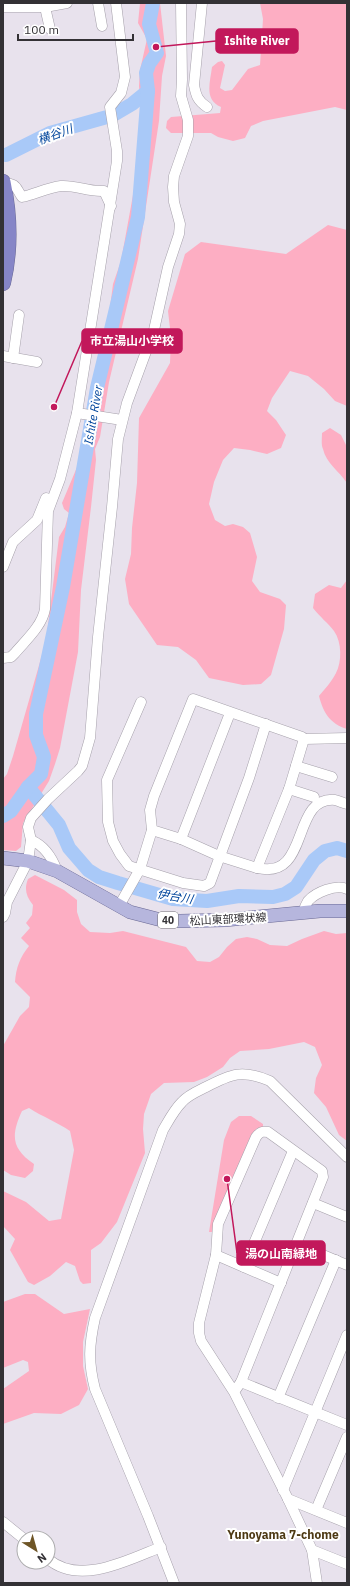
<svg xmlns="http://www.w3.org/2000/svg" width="350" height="1586" viewBox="0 0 350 1586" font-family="'IBM Plex Sans','Noto Sans JP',sans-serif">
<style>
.green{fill:#fdaec3}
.water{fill:#a9c9f8}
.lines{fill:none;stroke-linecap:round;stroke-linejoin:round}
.river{stroke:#a9c9f8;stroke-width:14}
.minor-casing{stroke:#a6a1ab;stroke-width:11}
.major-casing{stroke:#696894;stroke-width:14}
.highway-casing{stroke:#696894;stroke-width:16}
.minor{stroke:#fff;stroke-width:10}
.major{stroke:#b6b6dd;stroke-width:13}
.highway{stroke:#8685c7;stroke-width:15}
.labels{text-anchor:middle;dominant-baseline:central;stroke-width:4;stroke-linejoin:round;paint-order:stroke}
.shield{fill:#fff;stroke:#706f72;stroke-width:1}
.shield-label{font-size:10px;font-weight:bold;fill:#333135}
.street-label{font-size:11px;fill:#333135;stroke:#fff}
.water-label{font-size:12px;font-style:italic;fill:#00459c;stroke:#fff}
.neighbourhood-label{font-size:12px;font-weight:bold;fill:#4d3913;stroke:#fff}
.leader{fill:none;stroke:#c2185b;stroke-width:1.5}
.callout-dot{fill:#c2185b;stroke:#fff;stroke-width:1.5}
.callout{fill:#c2185b;stroke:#c2185b;stroke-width:1.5}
.callout-label{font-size:12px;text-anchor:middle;font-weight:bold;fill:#fff}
</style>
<rect width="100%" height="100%" fill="#e8e2ed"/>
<g class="green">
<polygon points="140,3 148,3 144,26 154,40 156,3 160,3 166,56 162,76 159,121 138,259 109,382 100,437 95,449 96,460 91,507 81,590 78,652 60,748 55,764 49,781 23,823 21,847 16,851 3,850 3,779 7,774 13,756 46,641 59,537 65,527 69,513 64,509 62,503 80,460 93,378 109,315 113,284 121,261 137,173 142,118 139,86 140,70 147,39 138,23"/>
<path d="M260,3H347V110L335,107L263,121L251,126L245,138L233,141L218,137L211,133H171L166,128L167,121L171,117L220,113L221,107C204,100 210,83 212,67L218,62L222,61L225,65L220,88L225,91L232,90L248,69L260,65L263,19Z"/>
<polygon points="328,225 347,230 347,406 335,401 324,389 308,376 290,371 272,398 267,411 276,420 286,435 281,448 267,454 250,450 234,448 223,460 214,482 209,504 215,520 225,526 233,524 243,527 250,533 257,557 252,581 260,592 280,599 286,605 284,629 271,675 261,684 243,685 209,678 196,660 178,647 157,645 129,604 125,579 131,554 132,528 137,483 139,418 170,363 171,337 168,311 185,254 201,242 286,254"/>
<path d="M330,428L341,435L347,447V483C339,471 326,463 323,449C321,445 322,438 322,433Z"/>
<path d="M347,580V729C330,724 323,712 319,696C325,689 332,681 336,673C342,662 342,642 334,631C328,623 320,617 313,608L315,594L329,585L341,588Z"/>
<path d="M35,875L64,890L77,900V912L81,924L90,932L110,933L123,931L186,947L197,961L210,962L219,957L227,947L236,939L247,937L257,939L270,945L287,946L302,939L324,931L336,934L347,933V1141L339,1135L326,1107L314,1093L316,1078L322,1065L315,1047L304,1042L269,1049L240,1051L230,1058L223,1067L207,1077L194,1082L164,1083L151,1094L144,1114L143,1129L145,1153L117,1222L101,1243L91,1250V1283L83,1284L80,1281L75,1266L66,1262L50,1276L34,1285L28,1282L10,1250L15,1239L3,1226V1191L26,1202L49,1221L61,1219L74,1150L70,1131C57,1122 43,1117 29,1108L22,1111C11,1135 11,1148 34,1164L33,1171L25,1178L11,1175L3,1170V1046L20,1016L29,1007L30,997L15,982C16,968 20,957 29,946L21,938L30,928L26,923L32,915L33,905C26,896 24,889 28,879Z"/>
<polygon points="239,1116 251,1116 263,1124 263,1127 256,1129 214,1232 209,1232 224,1140 231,1122"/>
<polygon points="25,1294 35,1294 64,1314 90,1309 83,1342 83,1366 88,1389 79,1405 61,1414 34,1413 3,1424 3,1389 29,1371 28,1362 23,1360 3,1368 3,1302"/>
</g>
<polygon class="water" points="148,3 156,3 154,41 144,26"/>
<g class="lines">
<g class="river">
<polyline points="115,114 132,104 148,91"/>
<polyline points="6,155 50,133 107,117"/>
<polyline points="28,787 59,825 69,848 88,870 99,877 118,883 173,899 207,901 239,896 273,897 285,894 296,887 314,860 325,851 337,848 347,851"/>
<polyline points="3,816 11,811 28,787 41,774 44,757 36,735 36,714 63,587 97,388 138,217 148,91 146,73 149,64 157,53 149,24 153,3"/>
</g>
<g class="minor-casing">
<g id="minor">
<polyline points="98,3 102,26"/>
<path d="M202,3L194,85C196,96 198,101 207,107"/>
<polyline points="3,7 45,7 67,3"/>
<polyline points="45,7 50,29"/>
<path d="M3,183C18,184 15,187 22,197C35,194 47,188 61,186C77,185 87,192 104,191L111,206"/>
<polyline points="3,356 37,362"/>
<polyline points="13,358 19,315"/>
<polyline points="77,413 122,420"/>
<polyline points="3,567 13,542 37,520 46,498"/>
<path d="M3,658L11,657L15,653C26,640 42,626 45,609L48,511L60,479L77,413L117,161V151L110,107L121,93L125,77L116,3"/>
<polygon points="193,699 302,737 304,739 289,789 257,868 219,856 181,839 152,830 150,810 154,796"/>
<polyline points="141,702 107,780 108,822 113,841 120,854 129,866 183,883 204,886 210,883 249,778 266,724"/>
<polyline points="304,739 347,738"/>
<polyline points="296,766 332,777"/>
<polyline points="289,789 314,797"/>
<polyline points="181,839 230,713"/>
<path d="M31,840C45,846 52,857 57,871"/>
<path d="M257,868C311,881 290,796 335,800C339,801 343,803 347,804"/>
<polyline points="119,906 140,869 152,830"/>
<path d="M303,913C304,909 306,904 308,901C316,892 336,884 347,889"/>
<polyline points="3,917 5,913 7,902 28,861 31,840 28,827 31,818 48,799 78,771 82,766 90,738 98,637 112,507 118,439 127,403 154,330 168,267 179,234 180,224 174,202 173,187 174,176 188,136 188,120 181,96 182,80 181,3"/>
<polyline points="313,1203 347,1217"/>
<polyline points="297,1244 347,1265"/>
<polyline points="216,1255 281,1283"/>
<polyline points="244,1267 293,1151"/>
<polyline points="241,1382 347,1425"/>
<path d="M234,1392L241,1382L323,1177L322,1171L268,1132C262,1131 260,1132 256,1137L218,1224L216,1255L199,1323V1333L201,1341L234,1392L288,1499L312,1550L317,1583"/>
<polyline points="278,1398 336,1260"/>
<polyline points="283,1490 347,1335"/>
<polyline points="288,1499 347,1523"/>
<polyline points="316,1510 347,1437"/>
<polyline points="3,1522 24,1539"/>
<polyline points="312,1550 347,1564"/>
<path d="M48,1559C80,1586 128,1560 161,1547"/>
<path d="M174,1583L148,1516L95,1389C88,1362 89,1345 95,1318L163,1130C169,1120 174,1110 182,1102C188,1095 198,1091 206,1087C231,1074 242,1069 270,1081L347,1157"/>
</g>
</g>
<g class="major-casing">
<polyline id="major" points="3,858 28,861 57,871 130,912 161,920 180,921 225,920 320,911 347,911"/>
</g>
<g class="highway-casing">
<path id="highway" d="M3,182C10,216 11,249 3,283"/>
</g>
<use href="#minor" class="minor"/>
<use href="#major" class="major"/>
<use href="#highway" class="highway"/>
</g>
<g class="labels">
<rect class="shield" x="158" y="912" width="20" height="16" rx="3"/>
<g class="shield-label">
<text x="168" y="920">40</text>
</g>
<g class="street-label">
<text transform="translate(228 919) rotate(-3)">松山東部環状線</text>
</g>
<g class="water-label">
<text transform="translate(55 134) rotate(-20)">横谷川</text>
<text transform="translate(93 415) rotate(-80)">Ishite River</text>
<text transform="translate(175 896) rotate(10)">伊台川</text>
</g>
<g class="neighbourhood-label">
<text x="283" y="1534">Yunoyama 7-chome</text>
</g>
</g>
<path class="leader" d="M156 47L216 41M54 407L82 341M227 1179L237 1253"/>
<g class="callout-dot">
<circle cx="156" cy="47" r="4"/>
<circle cx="54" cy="407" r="4"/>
<circle cx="227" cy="1179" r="4"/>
</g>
<g class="callout">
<rect x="216" y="29" width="82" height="24" rx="4"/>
<rect x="82" y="329" width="100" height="24" rx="4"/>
<rect x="237" y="1241" width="88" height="24" rx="4"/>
</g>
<g class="callout-label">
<text x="257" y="45">Ishite River</text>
<text x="132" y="345">市立湯山小学校</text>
<text x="281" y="1258">湯の山南緑地</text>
</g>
<rect width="350" height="1586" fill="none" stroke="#333135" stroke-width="8"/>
<g transform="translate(36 1550) rotate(143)"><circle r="19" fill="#ffffff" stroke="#adadae"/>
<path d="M0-3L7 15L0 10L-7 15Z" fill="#6e5526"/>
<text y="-6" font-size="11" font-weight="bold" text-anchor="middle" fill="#333135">N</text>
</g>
<path d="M18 34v6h115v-6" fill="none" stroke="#333135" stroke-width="2"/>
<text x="24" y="34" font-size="12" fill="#333135" stroke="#ffffff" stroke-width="3" paint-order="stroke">100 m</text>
</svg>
